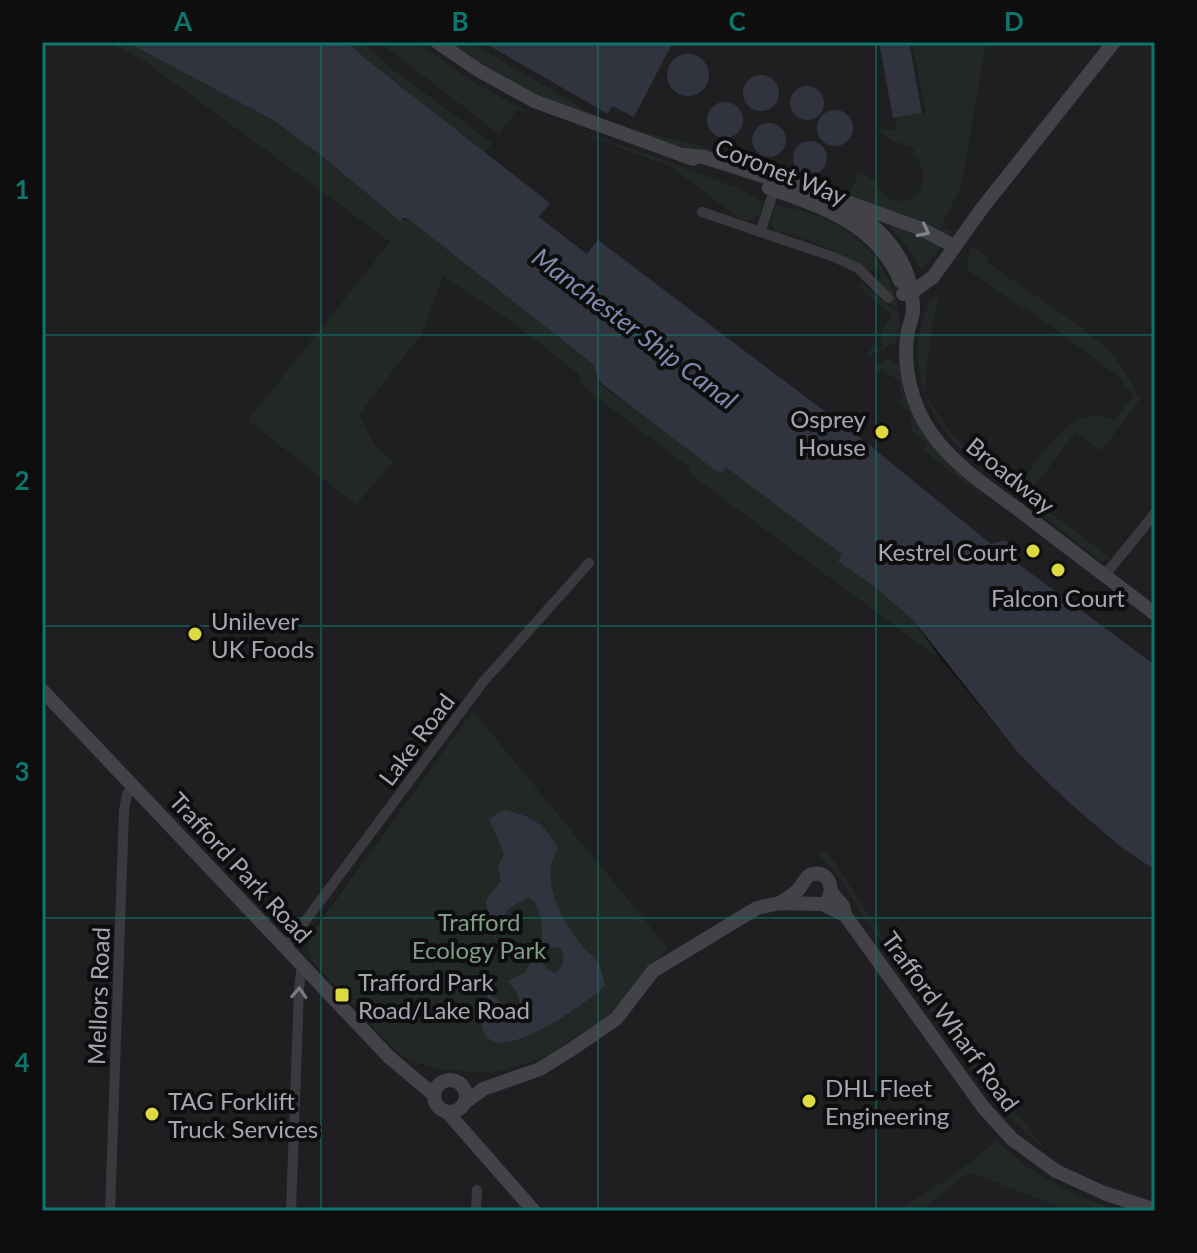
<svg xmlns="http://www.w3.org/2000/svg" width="1197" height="1253" viewBox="0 0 1197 1253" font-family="Lato,sans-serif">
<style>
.built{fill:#1f1f21;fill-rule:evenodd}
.green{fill:#212825}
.water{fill:#31343f;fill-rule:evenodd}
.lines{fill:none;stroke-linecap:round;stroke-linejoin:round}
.street{stroke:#3a393d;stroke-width:10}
.secondary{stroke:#434248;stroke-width:14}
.oneway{stroke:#83838e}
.oneway2{stroke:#7b7a84}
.grid{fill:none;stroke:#0f766e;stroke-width:2;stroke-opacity:0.55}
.poi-dot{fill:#ddd941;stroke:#0e0e0f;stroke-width:3}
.labels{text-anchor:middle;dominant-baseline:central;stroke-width:8;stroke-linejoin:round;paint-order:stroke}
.street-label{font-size:24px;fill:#a6a6b3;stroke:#0e0e0f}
.poi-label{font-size:24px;fill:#a6a6b3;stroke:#0e0e0f;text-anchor:start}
.park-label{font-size:24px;fill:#7e9c89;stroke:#0e0e0f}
.water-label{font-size:26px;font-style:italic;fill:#8089ab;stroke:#0e0e0f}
.neatline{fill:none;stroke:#0f766e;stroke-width:3}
.grid-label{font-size:26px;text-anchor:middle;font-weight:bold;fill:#0f766e}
</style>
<rect width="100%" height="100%" fill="#131314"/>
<g class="built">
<path d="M42,42H107L144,61L390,242L511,322L579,373L690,467L707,487L935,656L937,654L1019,754L1065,799L1122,848L1155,870V1211H42ZM473,712L424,1066L396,1052L311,960L309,935Z"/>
<polygon points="348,42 1155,42 1155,665 1008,557 1008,543 1004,540 991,544 599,241 588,254 539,217 549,203"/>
</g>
<g class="green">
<polygon points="107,42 127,42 143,49 273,120 318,153 399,220 408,219 594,365 598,382 721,473 726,466 843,554 839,561 876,588 914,621 937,654 935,656 707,487 689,472 689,467 582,386 578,373 511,322 443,277 422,333 359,415 375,446 394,461 356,505 248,420 390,242 144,61"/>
<polygon points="348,42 363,42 388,66 492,143 485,152 366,59"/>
<polygon points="379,42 416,42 477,84 539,118 517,110 499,134"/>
<path d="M448,42H470L590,113L637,131L695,144L848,194L860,173C865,176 873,178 876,183C882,190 883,197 894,200C923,207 933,170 912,154L915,149L891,140L877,129L895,131L897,117L922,113L923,115H926L912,42H986L961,187L941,227L953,232L947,236C873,207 798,182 722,159C627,130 529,102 448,42Z"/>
<polygon points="553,123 657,157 740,189 764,202 760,213 752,220 742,220 670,166"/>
<path d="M775,205C783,208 792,207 800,210C850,224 887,255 898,308L888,303L878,281L881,275L876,270L865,271C842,248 804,240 775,230L771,223Z"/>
<polygon points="899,224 942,247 921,269 906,246 888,225"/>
<path d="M971,245L988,258L987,261C1025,292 1071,315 1108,350C1119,362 1128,377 1137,391L1136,394L1141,398L1101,451L1075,432L1028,496L1111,558L1102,562L1016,495V490C1038,461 1070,398 1114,421L1134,394L1124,387L1123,380L1024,306L1022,308L967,269Z"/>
<polygon points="862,283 890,307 899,312 900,327 896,342 869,356 867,354 874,345 880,350 883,345 879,341 883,336 881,334 892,315 859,287"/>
<path d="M933,297L939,298L932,326L924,392L949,431L998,479V482C955,448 920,414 918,357C917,337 922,314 933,297Z"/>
<polygon points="887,359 901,365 905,389 982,491 982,495 923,450 928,443 910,430 912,426 909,411 898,403 904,395 898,390 901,383 882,369 877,375 876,366"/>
<polygon points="473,711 668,948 636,982 614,1013 541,1059 493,1073 440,1070 411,1061 396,1052 311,960 307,948 309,936"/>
<polygon points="827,851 910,978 991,1082 984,1086 864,917 838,875 819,855"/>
<polygon points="995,1087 1039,1141 1044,1148 1009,1117 989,1092"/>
<path d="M997,1140C1030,1175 1072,1194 1117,1211H1071L974,1174L964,1176L921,1211H898L961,1170Z"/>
</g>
<g class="water">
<polygon points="127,42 348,42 366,59 550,203 539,217 587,254 598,240 868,444 991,544 1004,540 1009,543 1009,557 1155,665 1155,870 1122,848 1065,799 1019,754 914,621 876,588 838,561 842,554 726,467 720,474 598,381 594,365 408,219 404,218 400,221 318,153 273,120"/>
<polygon points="483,42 673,42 634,117 612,106 608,114"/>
<polygon points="879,42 909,42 922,113 893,118"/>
<circle cx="688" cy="75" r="21"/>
<circle cx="761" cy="93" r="18"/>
<circle cx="807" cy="103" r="17"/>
<circle cx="725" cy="120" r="18"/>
<circle cx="835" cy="128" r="18"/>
<circle cx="769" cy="140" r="17"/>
<circle cx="810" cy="158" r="17"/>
<path d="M504,810C532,816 543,822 558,848C539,879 560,918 581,944C585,951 594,956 598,962C602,969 603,979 605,986C585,1004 523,1047 497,1042C494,1042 487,1038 485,1036L480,1020L488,993L515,1012L521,1008L517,992L507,981L525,973L542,936L541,918L535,902L528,897L510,908L499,921L488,918L486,900L501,881L498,866L504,854L489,819ZM553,947L560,948C566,958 564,966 555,973L546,969L542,955Z"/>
</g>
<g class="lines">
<g class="street">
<polyline points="702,212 834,257 858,268 888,298"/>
<polyline points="761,230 775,187"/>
<polyline points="1105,575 1155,513"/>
<polyline points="286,947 483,682 589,563"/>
<polyline points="110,1211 124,811 127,794 134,785"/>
<polyline points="291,1211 299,989 301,972 305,967"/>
<polyline points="476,1211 477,1190"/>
</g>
<g class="secondary">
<polyline points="437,42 478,70 534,101 693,159"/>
<path d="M685,155L704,157L816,193C868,213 914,251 913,312C912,319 910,323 908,330C902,365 911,405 932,434C954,465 989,488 1019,510C1064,545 1110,579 1155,614"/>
<path d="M769,188C821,206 878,225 900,281"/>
<polyline points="847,202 919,228 954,246"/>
<polyline points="903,294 915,290 933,277 983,207 1114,42"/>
<polyline points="42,690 389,1057 434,1095"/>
<polyline points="832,893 843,906 845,915 983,1107 1012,1139 1056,1171 1104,1193 1155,1210"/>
<path d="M780,903C785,899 792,896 797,891C803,886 803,879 810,875C827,868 835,887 828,899"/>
<circle cx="450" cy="1096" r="16"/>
<polyline points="466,1102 483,1089 540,1069 572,1049 616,1019 653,971 757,908 780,903 822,904 845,915"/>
<polyline points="448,1113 534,1211"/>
</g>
</g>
<defs><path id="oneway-chevron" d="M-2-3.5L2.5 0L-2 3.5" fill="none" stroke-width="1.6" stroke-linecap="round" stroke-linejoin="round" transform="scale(2)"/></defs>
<use class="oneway" href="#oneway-chevron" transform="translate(924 231) rotate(27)"/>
<use class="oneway2" href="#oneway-chevron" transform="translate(299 993) rotate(-87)"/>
<path class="grid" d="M321,42V1211M598,42V1211M876,42V1211M42,335H1155M42,626H1155M42,918H1155"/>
<g class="poi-dot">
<circle cx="882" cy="432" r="8"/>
<circle cx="1033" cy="551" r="8"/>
<circle cx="1058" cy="570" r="8"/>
<circle cx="195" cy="634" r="8"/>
<rect x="334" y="987" width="16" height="16" rx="4"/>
<circle cx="809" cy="1101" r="8"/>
<circle cx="152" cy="1114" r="8"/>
</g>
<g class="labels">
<g class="street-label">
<text transform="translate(781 171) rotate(22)">Coronet Way</text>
<text transform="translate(1011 475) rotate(39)">Broadway</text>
<text transform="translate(416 739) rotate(-53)">Lake Road</text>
<text transform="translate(241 867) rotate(47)">Trafford Park Road</text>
<text transform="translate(98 996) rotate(-88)">Mellors Road</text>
<text transform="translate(951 1021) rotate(54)">Trafford Wharf Road</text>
</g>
<g class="poi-label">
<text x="866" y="418" text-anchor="end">Osprey<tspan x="866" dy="28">House</tspan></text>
<text x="1017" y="551" text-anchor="end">Kestrel Court</text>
<text x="1058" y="597" text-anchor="middle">Falcon Court</text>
<text x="211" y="620">Unilever<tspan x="211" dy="28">UK Foods</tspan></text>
<text x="358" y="981">Trafford Park<tspan x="358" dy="28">Road/Lake Road</tspan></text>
<text x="825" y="1087">DHL Fleet<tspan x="825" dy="28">Engineering</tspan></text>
<text x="168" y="1100">TAG Forklift<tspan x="168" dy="28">Truck Services</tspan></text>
</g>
<g class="park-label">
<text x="479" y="921">Trafford<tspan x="479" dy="28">Ecology Park</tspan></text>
</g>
<g class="water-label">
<text transform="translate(635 328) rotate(37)">Manchester Ship Canal</text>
</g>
</g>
<rect width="1197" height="1253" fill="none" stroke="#0e0e0f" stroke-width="88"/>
<rect x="44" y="44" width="1109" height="1165" class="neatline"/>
<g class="grid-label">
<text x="183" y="31">A</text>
<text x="460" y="31">B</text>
<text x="737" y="31">C</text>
<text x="1014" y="31">D</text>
<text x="22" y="199">1</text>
<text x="22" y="490">2</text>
<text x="22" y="781">3</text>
<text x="22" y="1072">4</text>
</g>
</svg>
